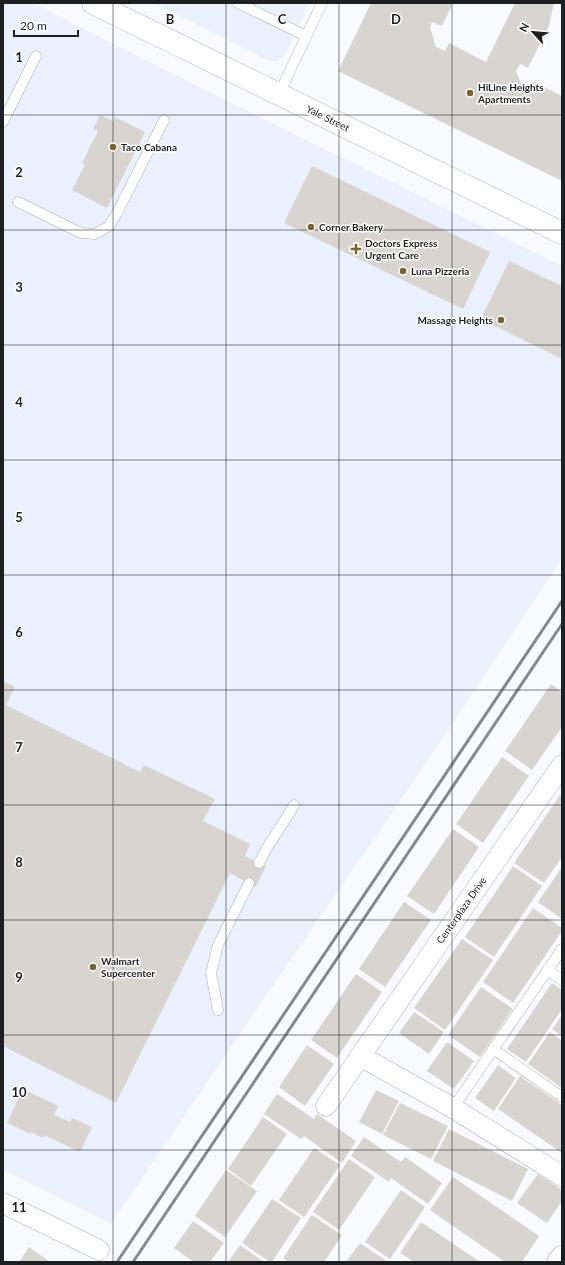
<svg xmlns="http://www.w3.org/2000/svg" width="565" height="1265" viewBox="0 0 565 1265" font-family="Lato,sans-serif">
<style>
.built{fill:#eaf1fd}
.building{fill:#d8d5d0}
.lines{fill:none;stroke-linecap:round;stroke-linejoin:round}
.service-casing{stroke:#aaadb2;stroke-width:11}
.minor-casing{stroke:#aaadb2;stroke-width:21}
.tertiary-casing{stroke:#aaadb2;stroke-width:23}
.secondary-casing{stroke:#aaadb2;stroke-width:23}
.service{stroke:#fff;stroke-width:10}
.minor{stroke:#fff;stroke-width:20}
.tertiary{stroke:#fff;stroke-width:22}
.secondary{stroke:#fff;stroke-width:22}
.rail{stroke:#87888c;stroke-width:3}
.grid{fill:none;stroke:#1e1f21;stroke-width:1;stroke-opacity:0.55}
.poi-dot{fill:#796433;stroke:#fff;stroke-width:1.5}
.labels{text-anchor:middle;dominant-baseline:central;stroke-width:3;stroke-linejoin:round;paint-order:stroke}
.poi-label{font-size:10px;font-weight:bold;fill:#1e1f21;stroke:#fff;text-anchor:start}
.street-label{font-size:10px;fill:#1e1f21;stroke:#fff}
.grid-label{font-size:13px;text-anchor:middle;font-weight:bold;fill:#1e1f21;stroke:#fff;stroke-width:3;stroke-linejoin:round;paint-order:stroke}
</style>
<rect width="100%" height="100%" fill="#f8faff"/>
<g class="built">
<polygon points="3,3 33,3 207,91 562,266 562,559 441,741 235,1041 111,1224 3,1170"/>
<polygon points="153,3 310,3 285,55 278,61 272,61 265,59"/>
</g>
<g class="building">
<polygon points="371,3 453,3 442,26 432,22 430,27 436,47 445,51 449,43 486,62 515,3 554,3 549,26 528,68 520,64 516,71 522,86 529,91 534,82 562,96 562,181 338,71"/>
<polygon points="100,115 113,121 115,117 145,132 107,208 72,190 85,165 82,163 98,131 93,129"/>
<polygon points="312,166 490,252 463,309 284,223"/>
<polygon points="509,261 562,286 562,359 481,319"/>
<polygon points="3,681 15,687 6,705 140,772 144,765 215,799 203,821 250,844 245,856 266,866 256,887 230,873 116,1103 3,1046"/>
<polygon points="551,684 562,692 562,727 532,770 505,751"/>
<polygon points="502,757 529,776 483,843 456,824"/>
<polygon points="560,795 562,796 562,857 544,883 514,863"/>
<polygon points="453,829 479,847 434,914 407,896"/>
<polygon points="513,866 542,886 494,957 465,937"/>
<polygon points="562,867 562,919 538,902"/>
<polygon points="404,902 431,920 385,987 359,969"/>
<polygon points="533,908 562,928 562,931 513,1003 483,982"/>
<polygon points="462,939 493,960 445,1030 414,1008"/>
<polygon points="356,974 382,992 337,1058 311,1040"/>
<polygon points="552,983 562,990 562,1009 526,1062 507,1049"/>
<polygon points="481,987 513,1009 480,1057 448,1035"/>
<polygon points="414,1012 444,1032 429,1054 399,1033"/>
<polygon points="562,1015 562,1036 552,1029"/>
<polygon points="550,1032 562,1041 562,1088 528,1064"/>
<polygon points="447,1042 474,1061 454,1089 427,1071"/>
<polygon points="307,1045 334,1064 305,1106 279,1087"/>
<polygon points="498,1065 516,1078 494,1111 475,1098"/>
<polygon points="520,1076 562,1105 562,1153 498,1109"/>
<polygon points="23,1089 58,1106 54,1115 70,1122 72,1118 92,1127 80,1152 44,1135 43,1138 31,1132 31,1134 7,1123"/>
<polygon points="376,1090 399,1101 382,1134 359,1122"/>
<polygon points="277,1094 314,1119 317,1114 356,1141 342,1163 304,1136 301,1139 264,1114"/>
<polygon points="400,1103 448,1126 431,1159 383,1135"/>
<polygon points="263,1117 287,1134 251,1186 228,1169"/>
<polygon points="449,1129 528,1169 512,1201 433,1161"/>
<polygon points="364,1137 401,1162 405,1157 442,1183 428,1204 391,1178 389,1182 351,1156"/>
<polygon points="314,1148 340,1165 304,1217 279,1200"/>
<polygon points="349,1159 375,1177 339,1230 313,1212"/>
<polygon points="226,1170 257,1191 225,1237 195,1216"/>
<polygon points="538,1174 562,1190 562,1201 547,1223 517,1203"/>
<polygon points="453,1177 539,1236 522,1262 505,1262 430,1210"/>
<polygon points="401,1190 425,1207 390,1259 365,1242"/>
<polygon points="272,1199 301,1218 272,1262 270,1262 242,1243"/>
<polygon points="312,1215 342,1235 324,1262 288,1262 283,1258"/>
<polygon points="193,1221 224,1243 210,1262 194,1262 174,1248"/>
<polygon points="421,1222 480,1262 414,1262 400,1253"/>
<polygon points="360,1243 388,1262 346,1262"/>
<polygon points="240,1245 264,1262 228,1262"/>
<polygon points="29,1247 50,1262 19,1262"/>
</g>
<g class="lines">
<g class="service-casing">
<g id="service">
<polyline points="238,3 306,36"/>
<polyline points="279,94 322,3"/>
<polyline points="3,122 36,56"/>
<polyline points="18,202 81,233 95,234 109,226 116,215 164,120"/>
<path d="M259,863C269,842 283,825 294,805"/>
<polyline points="547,970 562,980"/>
<polyline points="218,1010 211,973 218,945 249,883"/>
<polyline points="493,1049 562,1097"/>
<polyline points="453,1108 562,949"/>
</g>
</g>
<g class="minor-casing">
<g id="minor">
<polyline points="360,1056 453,1108 562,1176"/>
<polyline points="326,1106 562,765"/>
<polyline points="3,1203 99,1250"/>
</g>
</g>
<g class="tertiary-casing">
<polyline id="tertiary" points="558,1262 562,1257"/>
</g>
<g class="secondary-casing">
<polyline id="secondary" points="93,3 562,233"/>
</g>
<use href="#service" class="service"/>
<use href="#minor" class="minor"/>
<use href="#tertiary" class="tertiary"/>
<use href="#secondary" class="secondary"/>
<g class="rail">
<polyline points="117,1262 562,601"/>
<polyline points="133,1262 562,624"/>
</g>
</g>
<path class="grid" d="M113,3V1262M226,3V1262M339,3V1262M452,3V1262M3,115H562M3,230H562M3,345H562M3,460H562M3,575H562M3,690H562M3,805H562M3,920H562M3,1035H562M3,1150H562"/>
<g class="poi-dot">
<circle cx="470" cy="93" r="4"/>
<circle cx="113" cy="147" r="4"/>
<circle cx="311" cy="227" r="4"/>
<path d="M354 243h4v4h4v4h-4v4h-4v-4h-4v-4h4z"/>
<circle cx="403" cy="271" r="4"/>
<circle cx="501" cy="320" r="4"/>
<circle cx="93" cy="967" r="4"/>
</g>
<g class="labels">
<g class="poi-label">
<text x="478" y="87">HiLine Heights<tspan x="478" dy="12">Apartments</tspan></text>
<text x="121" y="147">Taco Cabana</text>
<text x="319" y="227">Corner Bakery</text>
<text x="365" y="243">Doctors Express<tspan x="365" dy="12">Urgent Care</tspan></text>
<text x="411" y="271">Luna Pizzeria</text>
<text x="493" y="320" text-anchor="end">Massage Heights</text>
<text x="101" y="961">Walmart<tspan x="101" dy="12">Supercenter</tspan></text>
</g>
<g class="street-label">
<text transform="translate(328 118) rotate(26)">Yale Street</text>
<text transform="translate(461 910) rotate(-55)">Centerplaza Drive</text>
</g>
</g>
<g class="grid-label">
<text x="170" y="24">B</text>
<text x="282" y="24">C</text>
<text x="396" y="24">D</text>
<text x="19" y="62">1</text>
<text x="19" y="177">2</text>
<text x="19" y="292">3</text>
<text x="19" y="407">4</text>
<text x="19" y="522">5</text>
<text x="19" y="637">6</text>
<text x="19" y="752">7</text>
<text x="19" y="867">8</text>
<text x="19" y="982">9</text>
<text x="19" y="1097">10</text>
<text x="19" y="1212">11</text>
</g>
<rect width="565" height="1265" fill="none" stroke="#1e1f21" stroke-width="8"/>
<g transform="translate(533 32) rotate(297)" stroke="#ffffff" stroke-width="3" paint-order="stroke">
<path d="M0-3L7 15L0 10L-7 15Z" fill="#1e1f21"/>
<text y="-6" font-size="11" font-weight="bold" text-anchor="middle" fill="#1e1f21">N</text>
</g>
<path d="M14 30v6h64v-6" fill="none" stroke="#1e1f21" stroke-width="2"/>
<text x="20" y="30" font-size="12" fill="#1e1f21" stroke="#ffffff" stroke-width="3" paint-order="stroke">20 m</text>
</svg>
